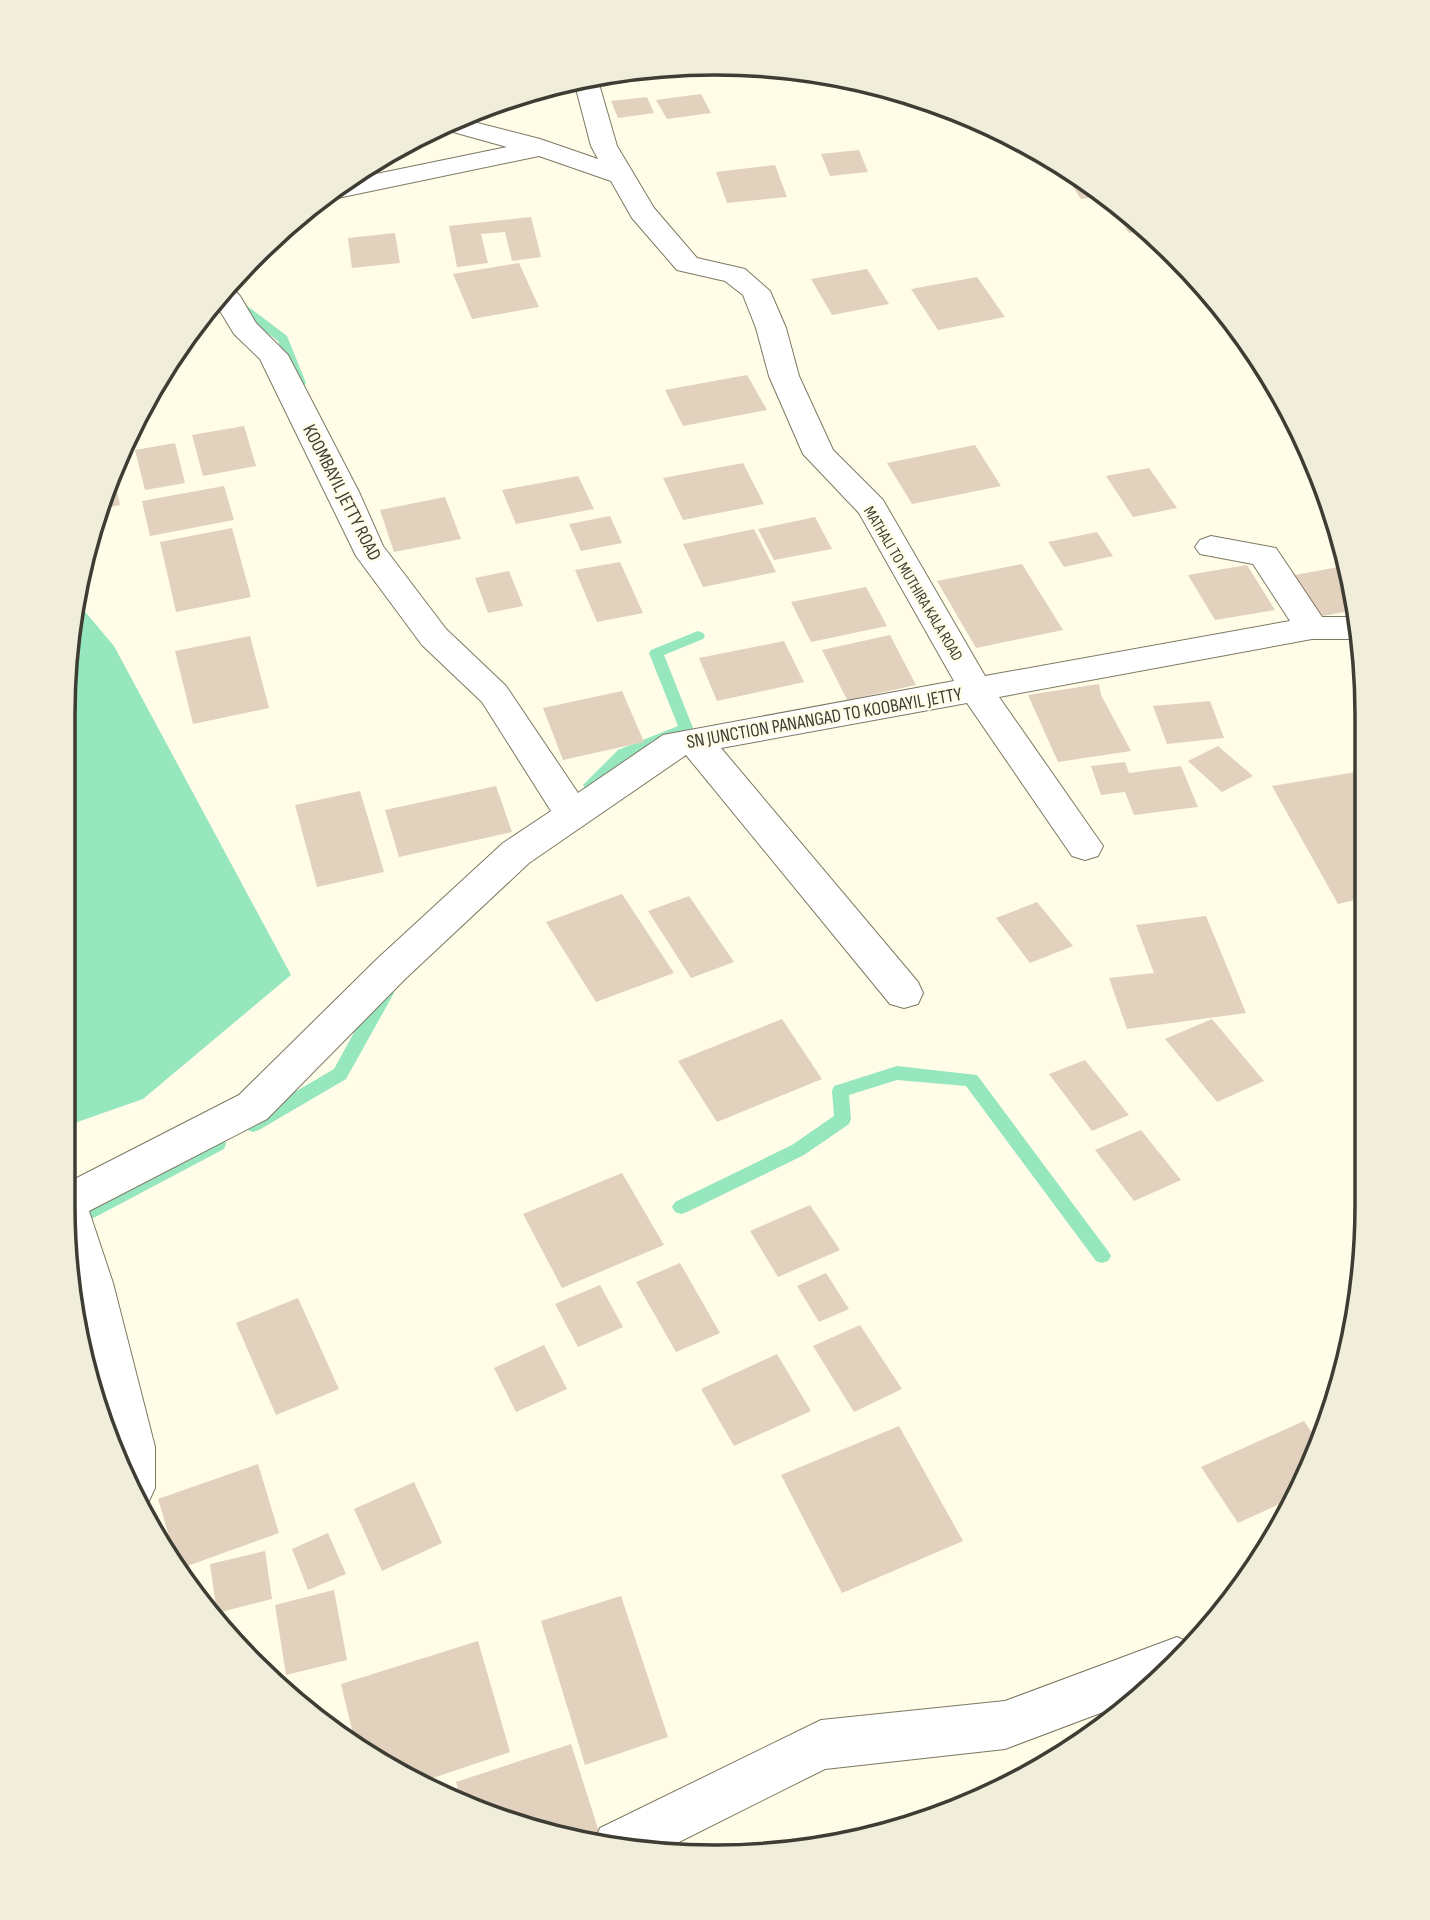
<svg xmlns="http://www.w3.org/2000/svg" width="1430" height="1920" font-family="'Sofia Sans Condensed',sans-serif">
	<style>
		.water { fill: #96e6be }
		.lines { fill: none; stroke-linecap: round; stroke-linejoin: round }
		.stream { fill: #96e6be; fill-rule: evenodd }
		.building { fill: #e2d1bd }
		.minor-casing { stroke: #7c7963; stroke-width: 2 }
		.minor { fill: #fff; fill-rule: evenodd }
		.labels { text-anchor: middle; stroke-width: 5; stroke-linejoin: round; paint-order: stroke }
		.far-street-label { font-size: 16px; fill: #3e3d33; stroke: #fffce8 }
		.street-label { font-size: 19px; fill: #3e3d33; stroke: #fffce8 }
		.rim { fill: none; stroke: #3e3d33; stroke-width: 3.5 }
	</style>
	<rect width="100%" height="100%" fill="#fffce8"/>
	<!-- water -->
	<path class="water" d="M76,601L114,646L291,975L143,1099L63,1127L64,673Z"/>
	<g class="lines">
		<!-- stream -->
		<path class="stream" d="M233,289L242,302L287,336L306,383L304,386L290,387L288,384L293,381L278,341L233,307L226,296Z
			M698,631L703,633L705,636L703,639L664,655L693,728L691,732L628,758L598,786L604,798L598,806L593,807L588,806L586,802L589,797L583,785L618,750L678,726L649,653L651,650Z
			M386,987L392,989L394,993L346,1079L259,1130L253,1132L247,1130L245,1125L247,1120L334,1069L374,996Z
			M897,1066L977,1075L1108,1251L1111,1256L1108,1261L1102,1263L1096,1261L966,1086L897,1080L849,1095L851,1119L849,1124L804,1155L687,1212L681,1214L675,1212L672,1207L675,1202L792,1145L834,1116L832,1091L834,1086Z
			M218,1137L224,1139L226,1144L224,1149L67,1232L65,1217Z
			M79,1320L85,1322L102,1368L106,1402L100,1409L85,1374Z"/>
	</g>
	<!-- building -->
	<path class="building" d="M701,94L711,113L667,119L656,100Z
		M647,97L654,113L618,118L611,101Z
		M859,150L868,172L830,176L821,154Z
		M775,165L787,197L727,203L716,172Z
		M1074,174L1104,195L1081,199L1065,175Z
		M1117,205L1145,225L1150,230L1129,233L1110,206Z
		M531,217L541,257L512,261L505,232L481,234L488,263L457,267L449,226Z
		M395,233L400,263L352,268L348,238Z
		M519,263L539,307L472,319L453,274Z
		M867,269L889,304L832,315L811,279Z
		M977,277L1005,317L938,330L911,289Z
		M747,375L767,410L683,426L665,390Z
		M244,426L256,466L203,476L192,435Z
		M175,443L185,483L145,490L135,450Z
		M975,445L1001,486L912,504L887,463Z
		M743,463L764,504L683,520L663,478Z
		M1149,468L1177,508L1133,517L1106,476Z
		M578,476L594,509L516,524L502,490Z
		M115,481L120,505L102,509L107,497Z
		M224,486L234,520L150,536L142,501Z
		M445,497L461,539L394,552L380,510Z
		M610,516L622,543L581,551L569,524Z
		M815,517L832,549L774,560L758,529Z
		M232,528L251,597L176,612L160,542Z
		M754,529L776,572L703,587L683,544Z
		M1097,532L1113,556L1064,567L1048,542Z
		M620,562L643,613L597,622L575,570Z
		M1022,564L1063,630L976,648L937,581Z
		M1247,565L1275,610L1215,620L1188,575Z
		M1344,566L1356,610L1311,618L1284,577Z
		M509,571L523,606L488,613L475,578Z
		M866,587L887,626L811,642L791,602Z
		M890,635L916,685L847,700L822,650Z
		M250,636L269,708L193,724L175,651Z
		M784,641L804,682L717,701L699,658Z
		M1099,684L1101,695L1131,751L1058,762L1028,695Z
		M622,691L644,742L563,760L543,708Z
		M1210,701L1224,738L1167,744L1153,706Z
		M1218,746L1253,776L1222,792L1188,761Z
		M1125,762L1129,773L1181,766L1198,807L1134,815L1125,792L1101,795L1091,766Z
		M1362,771L1363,898L1338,904L1272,786Z
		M496,786L512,832L399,857L385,810Z
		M360,791L384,872L317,887L295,805Z
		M622,894L674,973L596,1002L546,922Z
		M689,896L734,962L691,978L648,911Z
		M1037,902L1073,946L1030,963L996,918Z
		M1206,916L1246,1013L1127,1029L1109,978L1154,973L1136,925Z
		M782,1019L822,1079L717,1122L678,1061Z
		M1212,1019L1264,1081L1217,1102L1165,1039Z
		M1085,1060L1129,1115L1092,1131L1049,1074Z
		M1141,1130L1181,1180L1134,1201L1095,1150Z
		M622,1173L664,1245L562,1288L523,1214Z
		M810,1205L840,1250L778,1277L750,1231Z
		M680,1263L720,1333L676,1352L636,1282Z
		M826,1273L849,1309L819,1322L797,1286Z
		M600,1285L623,1327L578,1347L555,1304Z
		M298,1298L339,1389L276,1415L236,1323Z
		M860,1325L902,1389L854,1412L813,1346Z
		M544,1345L567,1389L516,1412L494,1368Z
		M777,1354L811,1411L734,1446L701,1389Z
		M1304,1421L1319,1443L1295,1497L1238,1523L1201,1467Z
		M899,1426L963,1541L842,1593L781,1475Z
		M258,1464L279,1533L179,1569L158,1499Z
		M414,1482L442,1543L382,1571L354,1509Z
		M328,1533L346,1574L308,1590L292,1549Z
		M265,1551L272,1599L217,1613L210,1564Z
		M334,1590L347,1660L286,1675L275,1605Z
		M621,1596L668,1737L585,1765L541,1621Z
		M478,1641L510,1752L418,1783L354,1738L341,1684Z
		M571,1744L600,1835L580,1842L461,1801L456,1782Z"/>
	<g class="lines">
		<!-- minor casing -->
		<g class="minor-casing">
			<path id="minor" d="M597,77L617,146L654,208L697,258L745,269L770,291L786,328L799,376L833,450L883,500L985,676L1290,621L1253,564L1200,554L1195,547L1200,540L1211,536L1276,548L1322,617H1358L1361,639H1312L999,697L1103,846L1098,856L1085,860L1072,856L967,703L721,748L918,982L923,993L918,1004L904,1008L890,1004L686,755L529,863L405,979L267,1119L89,1211L113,1283L155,1447V1488L148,1503L140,1506L100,1410L78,1318L63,1205V1185L239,1095L377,959L503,843L551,811L482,702L422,645L356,556L260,359L234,334L217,306L233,289L240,296L256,323L288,355L359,492L383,546L446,629L506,686L578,793L663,735L954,681L859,513L803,454L769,376L756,328L743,295L725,281L677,270L632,218L611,181L539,156L328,200L318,198L347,180L507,147L435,127L458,118L540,139L598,159L591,146L574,81Z
				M1177,1637L1194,1645L1135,1700L1005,1749L825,1769L665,1849L593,1845L600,1828L821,1720L1005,1701Z"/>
		</g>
		<!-- minor -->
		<use href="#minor" class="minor"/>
	</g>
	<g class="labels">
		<!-- far-street labels -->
		<g class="far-street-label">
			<text transform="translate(914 583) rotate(59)" y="6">MATHALI TO MUTHIRA KALA ROAD</text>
		</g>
		<!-- street labels -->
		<g class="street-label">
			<text transform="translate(343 492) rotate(63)" y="7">KOOMBAYIL JETTY ROAD</text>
			<text transform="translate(824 717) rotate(-10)" y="7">SN JUNCTION PANANGAD TO KOOBAYIL JETTY</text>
		</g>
	</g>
	<!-- crop -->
	<path d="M0 0H1430V1920H0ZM715 75H715A640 640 0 0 1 1355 715V1205A640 640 0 0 1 715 1845H715A640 640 0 0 1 75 1205V715A640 640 0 0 1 715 75Z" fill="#f0edda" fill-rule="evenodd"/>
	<path class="rim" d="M715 75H715A640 640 0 0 1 1355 715V1205A640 640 0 0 1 715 1845H715A640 640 0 0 1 75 1205V715A640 640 0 0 1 715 75Z"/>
</svg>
